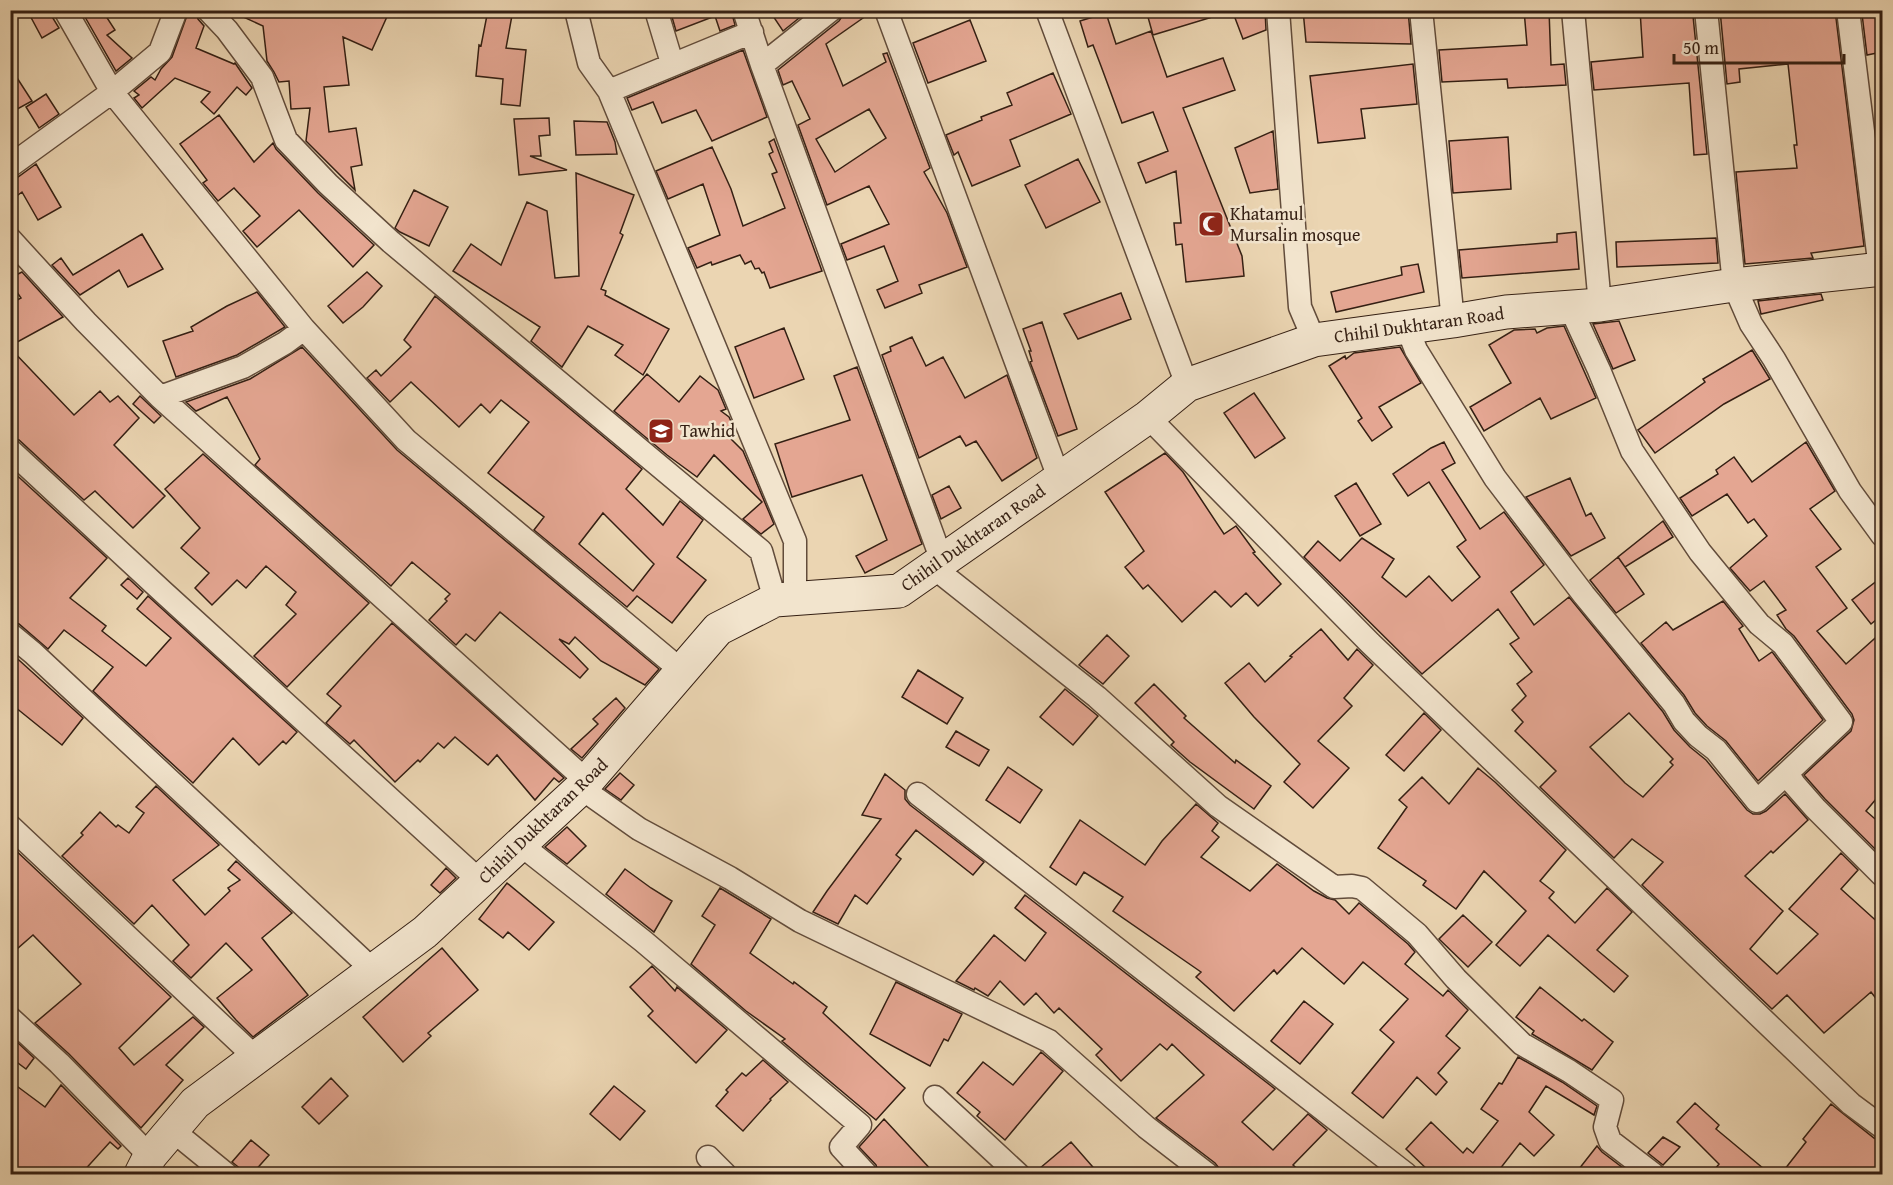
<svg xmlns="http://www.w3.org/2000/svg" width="1893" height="1185" font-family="'Gentium Book Plus',serif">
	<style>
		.building { fill: #e4a692; stroke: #341f13; stroke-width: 1.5; fill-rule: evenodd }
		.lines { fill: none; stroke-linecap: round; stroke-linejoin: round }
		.street-casing { stroke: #624c3b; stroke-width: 25 }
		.secondary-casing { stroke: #341f13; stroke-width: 35 }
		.street { stroke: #f2e4cd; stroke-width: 22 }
		.secondary { stroke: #f2e4cd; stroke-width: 33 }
		.labels { text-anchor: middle; stroke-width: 5; stroke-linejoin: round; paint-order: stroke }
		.poi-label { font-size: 18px; fill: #341f13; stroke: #f2e4cd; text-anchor: start }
		.street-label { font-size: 18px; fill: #341f13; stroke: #f2e4cd }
	</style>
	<rect width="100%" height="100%" fill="#ebd5b2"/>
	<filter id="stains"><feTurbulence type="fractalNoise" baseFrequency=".00333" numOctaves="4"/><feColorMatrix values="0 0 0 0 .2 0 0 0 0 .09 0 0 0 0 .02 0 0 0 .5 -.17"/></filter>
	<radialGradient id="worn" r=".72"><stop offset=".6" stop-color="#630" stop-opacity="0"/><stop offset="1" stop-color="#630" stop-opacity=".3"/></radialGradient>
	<!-- building -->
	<path class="building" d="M27,10H48L59,28L42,38Z
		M81,10L86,15L93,10H102L115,30L107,35L132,58L116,71Z
		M189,10H195L198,19L204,26L196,48L234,64L235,63L252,88L246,95L237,87L214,114L201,102L210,92L175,78L142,108L134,98L139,95L134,91L151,77L155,80L161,69L172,57Z
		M228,10H390L372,50L343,37L349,85L324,87L329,132L356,128L362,165L351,167L355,190L306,141L310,108L291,109L289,81L279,82L274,72L267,61L263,26Z
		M488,10H513L506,48L526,50L520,106L501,104L503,79L476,76L479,45L481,46Z
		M670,10H731L735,25L720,31L715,16L676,31Z
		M769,10H809L783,31Z
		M844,10L873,11L826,44L843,86L886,62L883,54L887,53L930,168L924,172L947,213L967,267L919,285L922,293L885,308L877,290L898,281L884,246L847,260L841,244L889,224L869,186L827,205L798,125L810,119L792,81L783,85L778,70L839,21L843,15ZM869,109L886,138L835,172L816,139Z
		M1146,10H1218L1219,15L1153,35Z
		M1232,10H1265L1266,30L1243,39Z
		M1303,10H1408L1411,44L1306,42Z
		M1524,10H1549L1551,65L1564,64L1566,85L1508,88L1507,79L1442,82L1439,50L1527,45Z
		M1640,10H1682V17L1693,16L1707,154L1694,155L1689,83L1594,90L1591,62L1643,57Z
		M1720,10H1835L1864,246L1811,253L1813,258L1745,264L1736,172L1797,168L1794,145H1797L1788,64L1739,69L1740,82L1727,84Z
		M1882,11V52L1867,55L1862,14Z
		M1106,13L1116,44L1151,31L1167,77L1223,58L1235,90L1183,108L1242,256L1244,276L1186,282L1182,244L1176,245L1174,223H1181L1176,171L1146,183L1138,163L1168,151L1153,112L1122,123L1101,66L1093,45L1088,47L1080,21Z
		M970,20L986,61L928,83L913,43Z
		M743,50L767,117L712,141L696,110L662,123L653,102L632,110L627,98Z
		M1413,64L1417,104L1361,109L1365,138L1318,143L1310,76Z
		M10,67L32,101L10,113Z
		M1053,73L1071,114L1010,140L1020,166L972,186L958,152L954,155L946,135L982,120L981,117L1012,105L1007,93Z
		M46,94L59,114L39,128L26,107Z
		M219,115L254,162L273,143L276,149L318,193L374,245L353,267L299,210L257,247L243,231L260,216L234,188L218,201L203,183L207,180L180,144Z
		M549,118L550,135L539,136L541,156H530L567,170L519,175L514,119Z
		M574,121L607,122L615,142L617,154L576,155Z
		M1273,131L1278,189L1250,193L1235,148Z
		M1508,137L1511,189L1453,193L1449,141Z
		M774,139L822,271L770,288L764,272L762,273L759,268L755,269L751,261L745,264L740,255L712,265L711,262L697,268L688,248L720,235L703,184L668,199L656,171L712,147L731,189L743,226L785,208L772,174L777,172L769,154L773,152L769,142Z
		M1078,159L1100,202L1046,228L1025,185Z
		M36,164L61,207L38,220L22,192L10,201V179L18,177Z
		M576,173L634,195L620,233L623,235L601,289L606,291L605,295L669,329L643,375L615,355L623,345L588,326L562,367L531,341L540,327L453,271L471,244L501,265L527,202L547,211L555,278L579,276Z
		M414,190L448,207L429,246L400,232L395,228Z
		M1576,232L1579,269L1462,278L1459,250L1557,242V234Z
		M142,234L163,269L128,287L119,270L80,295L52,265L61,258L73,275Z
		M1716,238L1718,263L1617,267L1616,242Z
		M1418,264L1424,292L1336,312L1331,292L1402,275L1401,267Z
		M22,272L63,317L10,346V304L21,298L10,282V278Z
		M367,272L382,286L363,307L343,323L328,306Z
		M257,292L285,327L237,355L176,377L163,341L193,331L191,327L227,306Z
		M1121,293L1131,319L1078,339L1064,314Z
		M1821,294L1823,300L1761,314L1758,301Z
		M435,296L642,469L626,489L663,525L680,501L703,520L677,557L706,580L672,623L637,596L627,607L534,530L544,517L488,473L529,422L501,400L490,413L481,404L459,427L411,382L390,402L367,378L376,370L381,376L411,347L404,340ZM603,513L654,564L633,591L579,544Z
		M1619,321L1635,360L1613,369L1593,324Z
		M1042,322L1077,429L1058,436L1030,362L1032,361L1029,351H1031L1023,329Z
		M1564,326L1596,398L1551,419L1540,398L1484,431L1470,407L1511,383L1489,345L1514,330L1535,329L1537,333L1547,328Z
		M784,328L804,379L754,398L735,347Z
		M912,337L926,366L943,357L965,398L1007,375L1037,458L1002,481L976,441L966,446L960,436L919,458L882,355L891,351L890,347Z
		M302,347L397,450L659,669L645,685L601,661L575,637L569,644L559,639L588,669L580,678L500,612L475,641L466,634L456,645L429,620L447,601L445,599L450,594L412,562L391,586L255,465L260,459L227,397L196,411L186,402L250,379Z
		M1400,347L1421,383L1379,407L1392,427L1372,441L1358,421L1362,418L1329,366L1345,356L1346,359L1354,353Z
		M10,348L74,415L100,391L110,402L118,396L139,418L114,445L165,496L133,528L95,491L84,500L19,440L10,437Z
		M1752,350L1770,379L1724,404L1655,453L1638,430L1705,382L1703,379Z
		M857,367L922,544L865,573L856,556L887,540L862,475L792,497L775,444L850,420L834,376Z
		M647,374L679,402L700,376L718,390L726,409L721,411L729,417L734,428L728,436L743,451L774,524L761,534L743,519L762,502L714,455L697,477L667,455L614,411Z
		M1254,393L1285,438L1255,458L1224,413Z
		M140,396L161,416L154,423L133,404Z
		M1444,442L1455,463L1442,470L1480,529L1504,512L1544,565L1511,592L1534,625L1569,597L1663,712L1674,730L1690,747L1706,760L1747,810L1753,814H1760L1766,811L1785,794L1808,820L1773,853L1771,851L1745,876L1783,911L1750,949L1777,974L1818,934L1789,909L1841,853L1858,870L1841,889L1882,926V1006L1871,992L1824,1033L1787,995L1772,1009L1642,885L1663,862L1632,839L1614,858L1540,787L1556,771L1515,731L1523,722L1512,710L1526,696L1517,684L1532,672L1510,644L1519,638L1498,609L1422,674L1304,557L1318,541L1340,561L1362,538L1394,559L1382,577L1406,597L1429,576L1452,601L1480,577L1457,547L1466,540L1429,482L1408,496L1393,474L1431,448ZM1629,713L1673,759L1670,762L1673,765L1643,797L1625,783L1590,747Z
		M1806,442L1835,491L1810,509L1841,549L1816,567L1847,608L1817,631L1846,664L1882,632V792L1866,811L1882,825V843L1876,850L1825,799L1804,775L1851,731L1854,720L1852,714L1794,636L1786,629L1777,615L1786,610L1764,581L1750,591L1730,568L1767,536L1754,519L1748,523L1727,494L1692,516L1680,498L1718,474L1716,470L1734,457L1752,482Z
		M1165,453L1183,472L1224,534L1236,526L1255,552L1253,553L1281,584L1258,606L1246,593L1231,607L1215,591L1182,622L1148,585L1143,589L1125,567L1144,551L1105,492Z
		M203,454L369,603L287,687L254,656L296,614L286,605L296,592L266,566L246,588L237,580L212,605L195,588L209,573L181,548L200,528L165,489Z
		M10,469L107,558L70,598L106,626L102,631L146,666L171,638L137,609L148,596L297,732L286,744L283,741L259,765L233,738L193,783L93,691L113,667L64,630L48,649L19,624L10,621Z
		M1570,478L1586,516L1591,513L1605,538L1571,556L1526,497Z
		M1356,483L1381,524L1360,536L1335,496Z
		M949,486L961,508L941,519L932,495Z
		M1663,521L1673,537L1625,567L1618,557Z
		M1618,557L1644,594L1616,613L1590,580Z
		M1882,577V615L1871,624L1852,600Z
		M128,578L143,592L137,599L121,585Z
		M1723,601L1743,626L1739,629L1759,661L1772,652L1773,653L1823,720L1758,781L1726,741L1707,726L1695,713L1684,695L1641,643L1666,622L1673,630Z
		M392,623L564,778L559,782L554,778L535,800L497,755L488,765L455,737L444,748L438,743L420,762L418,760L395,782L354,740L350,744L326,723L341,706L327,694Z
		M1321,629L1348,660L1357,649L1373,665L1344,698L1352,706L1318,741L1349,768L1313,808L1284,782L1300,764L1254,717L1225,683L1249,663L1265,682L1292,657L1290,656Z
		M1107,635L1129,656L1103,684L1079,665Z
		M10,652L83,718L62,745L10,703Z
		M918,670L963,698L947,724L902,697Z
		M1154,684L1186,716L1184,718L1235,763L1236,760L1271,786L1254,809L1190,762L1171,745L1174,742L1135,703Z
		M1065,689L1098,716L1073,745L1040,717Z
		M616,698L625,708L582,758L571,749L598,724L593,719Z
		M1424,713L1441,730L1404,771L1386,755Z
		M956,731L989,750L979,766L946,747Z
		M1008,767L1042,790L1020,823L986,800Z
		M1478,768L1495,782L1566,850L1540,881L1554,892L1549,898L1575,923L1607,888L1632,912L1597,950L1628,976L1614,992L1548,935L1520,966L1496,945L1526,911L1484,871L1456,909L1423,885L1426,881L1378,848L1407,807L1399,800L1422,777L1449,804Z
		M620,773L634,785L621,800L605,789Z
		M885,774L905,790V799L910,805L984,862L973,875L916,830L896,855L901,859L867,904L855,895L838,924L813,912L827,891L881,819L862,815Z
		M156,786L219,845L173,880L205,915L230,891L228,888L240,880L228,870L236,861L292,913L262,938L308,995L253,1037L236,1020L217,998L252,970L226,943L191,978L173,961L189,945L152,905L134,924L62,856L83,835L81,833L100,812L116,827L118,825L129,833L144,813L136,807Z
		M1196,804L1218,823L1212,831L1219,837L1201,857L1250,891L1277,864L1314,891L1327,898L1335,900L1349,914L1359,903L1408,944L1415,952L1405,964L1443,996L1448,990L1468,1010L1446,1036L1460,1048L1438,1073L1447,1082L1436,1095L1417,1077L1383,1118L1352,1093L1394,1042L1380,1030L1408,999L1363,962L1344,984L1302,948L1277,974L1274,970L1234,1011L1196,977L1201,972L1113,911L1123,897L1084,872L1076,885L1050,867L1080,820L1145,865L1162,841Z
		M567,827L586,846L567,864L545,847Z
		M10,845L171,997L119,1048L134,1065L193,1017L204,1027L166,1065L183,1080L141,1128L69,1054L35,1023L81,984L33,935L10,955Z
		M446,868L456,878L440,893L431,885Z
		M625,869L651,888L672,901L654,932L606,894Z
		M507,883L554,922L529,950L508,932L503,938L479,919Z
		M720,888L771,919L750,953L793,984L794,982L827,1007L823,1013L905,1088L876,1120L782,1041L785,1039L746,1011L691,964L715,925L702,916Z
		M1025,895L1275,1089L1242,1122L1273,1150L1308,1114L1327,1130L1293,1165L1303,1174H1220L1219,1168L1215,1163L1156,1118L1204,1075L1172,1044L1167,1050L1160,1044L1121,1081L1096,1055L1102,1049L1059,1008L1054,1013L1036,993L1024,1005L1000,981L988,996L975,988L974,990L956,981L994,935L1025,961L1046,933L1015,908Z
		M1463,915L1492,942L1468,967L1439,939Z
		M442,948L478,990L428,1033L431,1036L403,1062L363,1017Z
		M652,966L675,991L677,987L727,1030L696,1063L648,1016L653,1011L630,987Z
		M896,982L962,1014L948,1041L944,1039L930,1066L870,1034Z
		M1540,987L1582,1021L1584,1019L1613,1042L1592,1070L1532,1034L1534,1031L1516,1017Z
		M1304,1001L1333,1024L1300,1064L1271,1041Z
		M15,1040L34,1058L26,1069L10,1057V1044Z
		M1041,1052L1063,1071L1005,1140L977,1116L980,1112L957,1093L983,1062L1013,1085Z
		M1518,1057L1562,1082L1597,1106L1594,1115L1546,1086L1529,1112L1554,1135L1534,1156L1520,1143L1496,1174H1432L1406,1149L1431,1122L1463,1153L1467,1148L1473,1153L1498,1121L1481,1109L1499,1083L1502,1084Z
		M763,1060L788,1082L770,1099L771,1100L743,1131L716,1106L728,1092L726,1090L742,1073L746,1076Z
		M331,1078L348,1096L319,1124L302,1107Z
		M10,1081L45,1107L61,1085L121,1146L118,1149L110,1142L81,1174H10Z
		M614,1086L645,1111L620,1140L590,1114Z
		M1695,1103L1719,1125L1716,1129L1770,1174H1711L1719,1164L1677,1122Z
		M1831,1104L1874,1138L1882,1142V1174H1781L1806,1142L1803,1139Z
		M884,1119L935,1174H879L876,1165L859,1147Z
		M1663,1137L1680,1147L1663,1165L1648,1153Z
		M251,1140L269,1155L252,1174H247L232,1162Z
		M1071,1142L1099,1174H1033Z
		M1597,1146L1602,1152L1631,1174H1575Z"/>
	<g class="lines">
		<!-- street casing -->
		<g class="street-casing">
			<path id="street" d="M65,10L112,92L304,329L406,440L682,671
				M208,10L227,30L262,77L286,140L328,184L391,242L761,551L775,600
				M576,10L589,63L609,91L795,541V598
				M656,10L672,63
				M744,10L762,65L942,561
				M886,10L1059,478
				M1047,10L1187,385
				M1278,10L1300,307L1314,340
				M1421,10L1453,321
				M1573,10L1600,305
				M1706,10L1734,285L1751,324L1774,359L1850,491L1882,535
				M1848,10L1880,269
				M762,65L831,10
				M609,91L752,32
				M10,166L112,92L160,52L176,10
				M10,239L86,322L160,397L588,782
				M1570,307L1599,370L1632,451L1700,552L1759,624L1783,644L1841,722L1787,773
				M1407,327L1416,350L1495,478L1584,595L1674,704L1684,721L1698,736L1716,750L1757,801L1787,773L1794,784L1815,808L1882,875
				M160,397L243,367L285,343L304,329
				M1148,417L1370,643L1851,1104L1882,1127
				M10,450L162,591L481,882
				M933,567L1097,697L1218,806L1334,887L1352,886L1362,888L1417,934L1456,979L1522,1044L1569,1071L1612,1100L1605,1127L1610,1141L1653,1174
				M10,634L33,653L374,971
				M581,788L639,829L730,878L800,921L1049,1041L1146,1127L1207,1174
				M918,794L1406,1174
				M10,826L255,1057
				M521,845L643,941L860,1125L841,1147L866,1174
				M10,1018L59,1063L150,1156
				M935,1097L1018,1174
				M172,1130L226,1174
				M708,1157L725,1174"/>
		</g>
		<!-- secondary casing -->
		<g class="secondary-casing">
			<path id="secondary" d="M141,1174L150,1156L195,1103L425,932L581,788L718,629L775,600L899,591L1148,417L1187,385L1314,340L1453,321L1506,312L1600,305L1734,285L1882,269"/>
		</g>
		<!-- street -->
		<use href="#street" class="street"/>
		<!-- secondary -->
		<use href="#secondary" class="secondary"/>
	</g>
	<!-- icons -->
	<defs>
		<g id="mosque-square" transform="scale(1.35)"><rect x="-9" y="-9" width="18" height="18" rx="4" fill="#8f2418" stroke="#f2e4cd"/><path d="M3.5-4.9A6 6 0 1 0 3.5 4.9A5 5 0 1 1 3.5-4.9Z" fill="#fff"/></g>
		<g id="school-square" transform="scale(1.35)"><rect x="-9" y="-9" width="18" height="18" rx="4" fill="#8f2418" stroke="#f2e4cd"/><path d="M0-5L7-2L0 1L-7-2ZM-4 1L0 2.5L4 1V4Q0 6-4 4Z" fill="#fff"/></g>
	</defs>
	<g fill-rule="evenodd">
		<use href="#mosque-square" x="1211" y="224"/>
		<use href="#school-square" x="661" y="431"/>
	</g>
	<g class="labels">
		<!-- poi labels -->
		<g class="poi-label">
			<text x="1230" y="220">Khatamul<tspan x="1230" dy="21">Mursalin mosque</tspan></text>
			<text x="680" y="437">Tawhid</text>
		</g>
		<!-- street labels -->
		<g class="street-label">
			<text transform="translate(1419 325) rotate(-8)" y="6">Chihil Dukhtaran Road</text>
			<text transform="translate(973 538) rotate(-35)" y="6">Chihil Dukhtaran Road</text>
			<text transform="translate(543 821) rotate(-44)" y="6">Chihil Dukhtaran Road</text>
		</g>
	</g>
	<!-- margin -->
	<rect width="1893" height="1185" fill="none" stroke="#ebd5b2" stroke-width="36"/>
	<rect x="12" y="12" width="1869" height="1161" fill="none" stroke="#341f13" stroke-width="3"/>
	<rect x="18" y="18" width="1857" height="1149" fill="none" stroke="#341f13" stroke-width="1.5"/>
	<!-- scale -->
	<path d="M1674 54v9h170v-9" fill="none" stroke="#341f13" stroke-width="3"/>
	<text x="1683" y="54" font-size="18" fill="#341f13" stroke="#f2e4cd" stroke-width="4.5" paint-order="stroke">50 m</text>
	<rect width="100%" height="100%" filter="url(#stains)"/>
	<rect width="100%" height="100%" fill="url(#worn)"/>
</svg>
